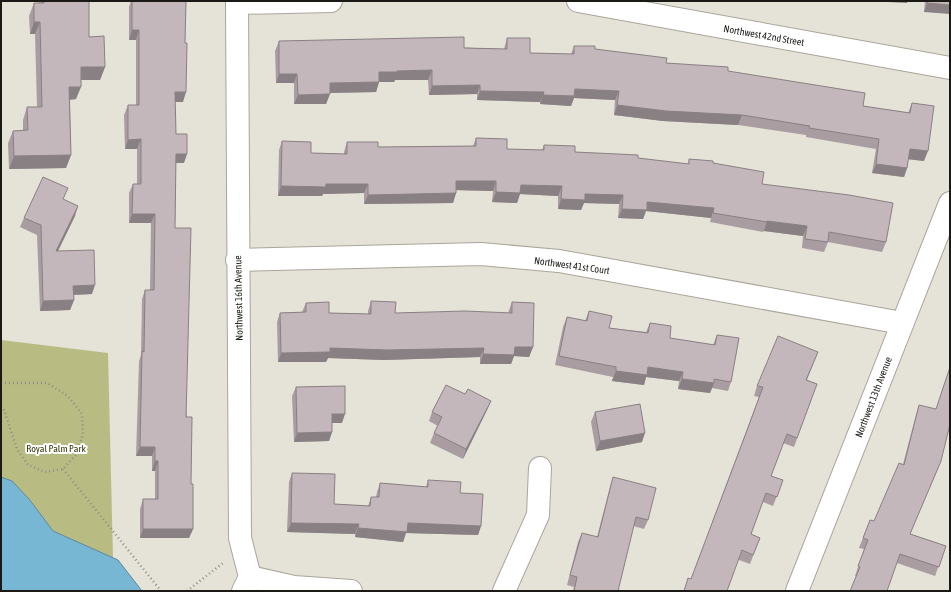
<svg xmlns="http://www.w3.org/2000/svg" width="951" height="592" font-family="'Asap Condensed',sans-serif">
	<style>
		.green { fill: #b8bc83 }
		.water { fill: #77b7d4; stroke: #5b889b }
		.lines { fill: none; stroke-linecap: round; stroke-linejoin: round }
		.minor-casing { stroke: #a9a69b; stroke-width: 24 }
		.path { stroke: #908d85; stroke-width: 2.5; stroke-dasharray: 1 3; stroke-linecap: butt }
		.minor { stroke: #fff; stroke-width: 22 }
		.wall { fill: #a99da1 }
		.shaded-wall { fill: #898083 }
		.building { fill: #c4b7bb; stroke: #898083 }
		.labels { text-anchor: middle; stroke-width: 4; stroke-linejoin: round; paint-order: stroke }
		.street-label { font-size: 10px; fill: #1a1915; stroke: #fff }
		.park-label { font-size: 10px; fill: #313203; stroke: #fff }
	</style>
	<rect width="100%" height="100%" fill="#e5e2d7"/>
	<!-- green -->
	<path class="green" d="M1,340L108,353L113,558L53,531L29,499L12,481L1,477Z"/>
	<!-- water -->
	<path class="water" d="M1,477L12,481L29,499L53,531L118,560L142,591H1Z"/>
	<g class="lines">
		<!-- minor casing -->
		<g class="minor-casing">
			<path id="minor" d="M237,1L240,538L250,577L243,591
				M578,1L950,68
				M237,3L331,1
				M237,260L481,254L559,261L902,323
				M250,577L294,587L351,591
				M504,591L538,515L540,468
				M797,591L950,203"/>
		</g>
		<!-- path -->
		<path class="path" d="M1,383H47L68,396L82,414L83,434L77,454L63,469L45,472L28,465L17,449L4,410L1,407
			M63,469L161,591
			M187,591L223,563"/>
		<!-- minor -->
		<use href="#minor" class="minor"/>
	</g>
	<!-- wall -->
	<path class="wall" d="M39,1H89V37L105,67L100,80H81L76,99L70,100L71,155L66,168L9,169L8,143L13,131L23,130V120L27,107H37L35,34H30L29,16L34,3H39Z
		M131,1H186L183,102H175L176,134L184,163H176L175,228L191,484L193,529L189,538H140V509L143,499H155V471H152V456H136L139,361L141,355L142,299L145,290H150L151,223H129V193L133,184H137V149H125L124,115L128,105H136V40H129V7Z
		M925,1H950L924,12Z
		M507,38L530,53L571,54L574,46L666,63L728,71L863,106L908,113L912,103L924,161L908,159L907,168L904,177L872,173L876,149L806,137V135L738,125L663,121L614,115L615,100L574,98L571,106L540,104V102L477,100V94L429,95L428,80H395L394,82H379L376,92L330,93L326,104H294V83H276L275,51L279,41L504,49Z
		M476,138L507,149L542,150L544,145L575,152L688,164L689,159L713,163L762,184L886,242L882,252L828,242L824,252L802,248L803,236L764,231L763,232L710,222L711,218L646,211L643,219L618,218L619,204L584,203L581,210L558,209V196L520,194L517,203L492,202L493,191L456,190V193L453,203L364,204V193L323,194L322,196H278L279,150L282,141L311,153L344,154V152L347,142L378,147L473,146Z
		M64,200L75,216L58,251L92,294L73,295L74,300L70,310L40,311L37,235L20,227L24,218Z
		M371,301L395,313H508L512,302L533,347L529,357L514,356L511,364H480V357L384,360L328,358L326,362H278L277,322L280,313L302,312L306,303L329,313L368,314V311Z
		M589,311L609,328L646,332L650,323L670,338L713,345L717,335L731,382L728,391L712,388L710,393L678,389L679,381L646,377L644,385L612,381L613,377L555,365L563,327L567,317L585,321Z
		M818,352L807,380L817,384L794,447L783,443L771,476L783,480L773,506L763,502L751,534L760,538L750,564L739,560L691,579L759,397L754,396L757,386Z
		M296,387L342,423H332V432L329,441L294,442L292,396Z
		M465,394L491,401L487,410L463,459L430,443L434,433L438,426L429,421L432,412Z
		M919,405L941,461L910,534L946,546L935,576L897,563L856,576H855L864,549L859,548L870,520L874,521L903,464L916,415Z
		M595,412L642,442L596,451L591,422Z
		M292,473L334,504L368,506L371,497H376L377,492L380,483L426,487L428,480L460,493L481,526L478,535L406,533L403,542L355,537V534L287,532L289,482Z
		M613,477L648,520L644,529L633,526L618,591H573L574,587L567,585L578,542L582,533L597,537L610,487Z"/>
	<!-- shaded-wall -->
	<path class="shaded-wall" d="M869,1H908L907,3Z
		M927,3L950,5V14L924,12Z
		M34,22H40L35,34H30Z
		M132,30H139L136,40H129Z
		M81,67H105L100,80H76Z
		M432,70L428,80H395L394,82H376L379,72L397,71Z
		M279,74H297L294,83H276Z
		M379,82L376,92L326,93L330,83Z
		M480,85L477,94L429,95L432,86Z
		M69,87H81L76,99L65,100Z
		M575,89L619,91L615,100L574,98L571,106L540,104L543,95Z
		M480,91L544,92L540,102L477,100Z
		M175,92H186L183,102H172Z
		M330,94L326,104H294L298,95Z
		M617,105L742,115L738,125L663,121L614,115Z
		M141,139L137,149H125L128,140Z
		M910,149L928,151L924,161L906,159Z
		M176,154H187L184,163H173Z
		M71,155L66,168L9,169L14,156Z
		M876,164L907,168L904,177L872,173Z
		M456,181H496L493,191L452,190Z
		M326,184H368L364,193L323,194L322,196H278L281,186Z
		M521,185L562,186L558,196L520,194L517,203L492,202L496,192Z
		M456,193L453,203L364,204L368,195Z
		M585,194L623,195L619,204L584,203L581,210L558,209L561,199Z
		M647,202L714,208L711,218L646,211L643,219L618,218L622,209Z
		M78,206L75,216L53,261L56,251Z
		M132,214H155L151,223H129Z
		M767,221L807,226L803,236L764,231Z
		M95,285L92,294L70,295L73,286Z
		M74,300L70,310L40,311L43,301Z
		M515,347H533L529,357L514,356L511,364H480L483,354Z
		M330,348H484L480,357L384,360L328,358L326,362H278L281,353Z
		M648,367L683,372L679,381L646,377L644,385L612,381L616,371Z
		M682,379L714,383L710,393L678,389Z
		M491,401L487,410L463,459L466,449Z
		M332,414H345L342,423H328Z
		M332,432L329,441L294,442L297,433Z
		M645,433L642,442L596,451L600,441Z
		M140,447H155L152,456H136Z
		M155,461H158L155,471H152Z
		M291,523L359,524L355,534L287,532Z
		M408,523L481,526L478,535L406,533L403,542L355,537L358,528Z
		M143,529H193L189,538H140Z"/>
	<!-- building -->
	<path class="building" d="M44,1H89V37L104,36L105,67H81V87H69L71,155L14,156L13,131L28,130L27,107H42L40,22H34V3H44Z
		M132,1H186L185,43H187L186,92H175L176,134H187V154H176L175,228H191L186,417H192L191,484H193V529H143V499H158V461H155V447H140L142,351L144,352L145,290H154L155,214H132L133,184H141V139L128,140V105H139V30H132Z
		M927,1H950V5L927,3Z
		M464,37V48L507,49V38H530V53L574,54V46H595V49L667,58L666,63L728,67V71L865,93L863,106L910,113L912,103L934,106L928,151L910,149L907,168L876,164L879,139L809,128L810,126L742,115L666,111L617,105L619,91L575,89L574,96L543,95L544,92L480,91V85L432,86V70L397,71V72H379V82L330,83V94L298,95L297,74H279V41Z
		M476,138L507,139V149L544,150V145L575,146V152L638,155V158L689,164V159L713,161V163L764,172L762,184L849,195L893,203L886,242L829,232L828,242L805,239L807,226L767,221V222L713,213L714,208L647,202V210L622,209L623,195L585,194V200L561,199L562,186L521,185L520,193L496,192V181H456V193L368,195V184H326V187L281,186L282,141L311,142V153L347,154V142H378V147L476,146Z
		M43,177L68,188L63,199L78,206L56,251L94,250L95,285L73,286L74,300L43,301L41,225L24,218Z
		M371,301L396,302L395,313L465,311L512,313V302L534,303L533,347H515L514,355L483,354L484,348L387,350L330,348V352L281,353L280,313L306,312V303L329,302V313L371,314Z
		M589,311L612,316L609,328L648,333L650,323L671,326L670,338L715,345L717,335L739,338L731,382L714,379V383L682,379L683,372L648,367L647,375L616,371V367L559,356L567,317L587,321Z
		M778,336L818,352L806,380L817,384L797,438L787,434L771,476L783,480L777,497L766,493L751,534L760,538L753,555L742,550L727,591H684L688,578L691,579L746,433L763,387L757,386Z
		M950,367V424L941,461L910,534L946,546L939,567L900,554L887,591H850L860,567L858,566L868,540L863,538L870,520L874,521L899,463L904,465L919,405L936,409Z
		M446,385L465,394L468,389L491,401L466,449L434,433L442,417L432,412Z
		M345,386V414H332V432L297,433L296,387Z
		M640,404L645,433L600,441L595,412Z
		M292,473L335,474L334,504L370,506L371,497H379L380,483L428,487V480L461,482L460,493L483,494L481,526L408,523L407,532L358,528L359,524L291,523Z
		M613,477L656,488L648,520L636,517L618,591H574L577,577L570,575L582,533L598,537Z"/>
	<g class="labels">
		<!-- street labels -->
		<g class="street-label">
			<text transform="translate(764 35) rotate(10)" y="4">Northwest 42nd Street</text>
			<text transform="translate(572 265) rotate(8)" y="4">Northwest 41st Court</text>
			<text transform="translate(238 298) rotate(-91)" y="4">Northwest 16th Avenue</text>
			<text transform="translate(873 397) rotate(-69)" y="4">Northwest 13th Avenue</text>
		</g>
		<!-- park labels -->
		<g class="park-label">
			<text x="56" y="452">Royal Palm Park</text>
		</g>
	</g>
	<!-- border -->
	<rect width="951" height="592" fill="none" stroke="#1a1915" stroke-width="4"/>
</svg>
